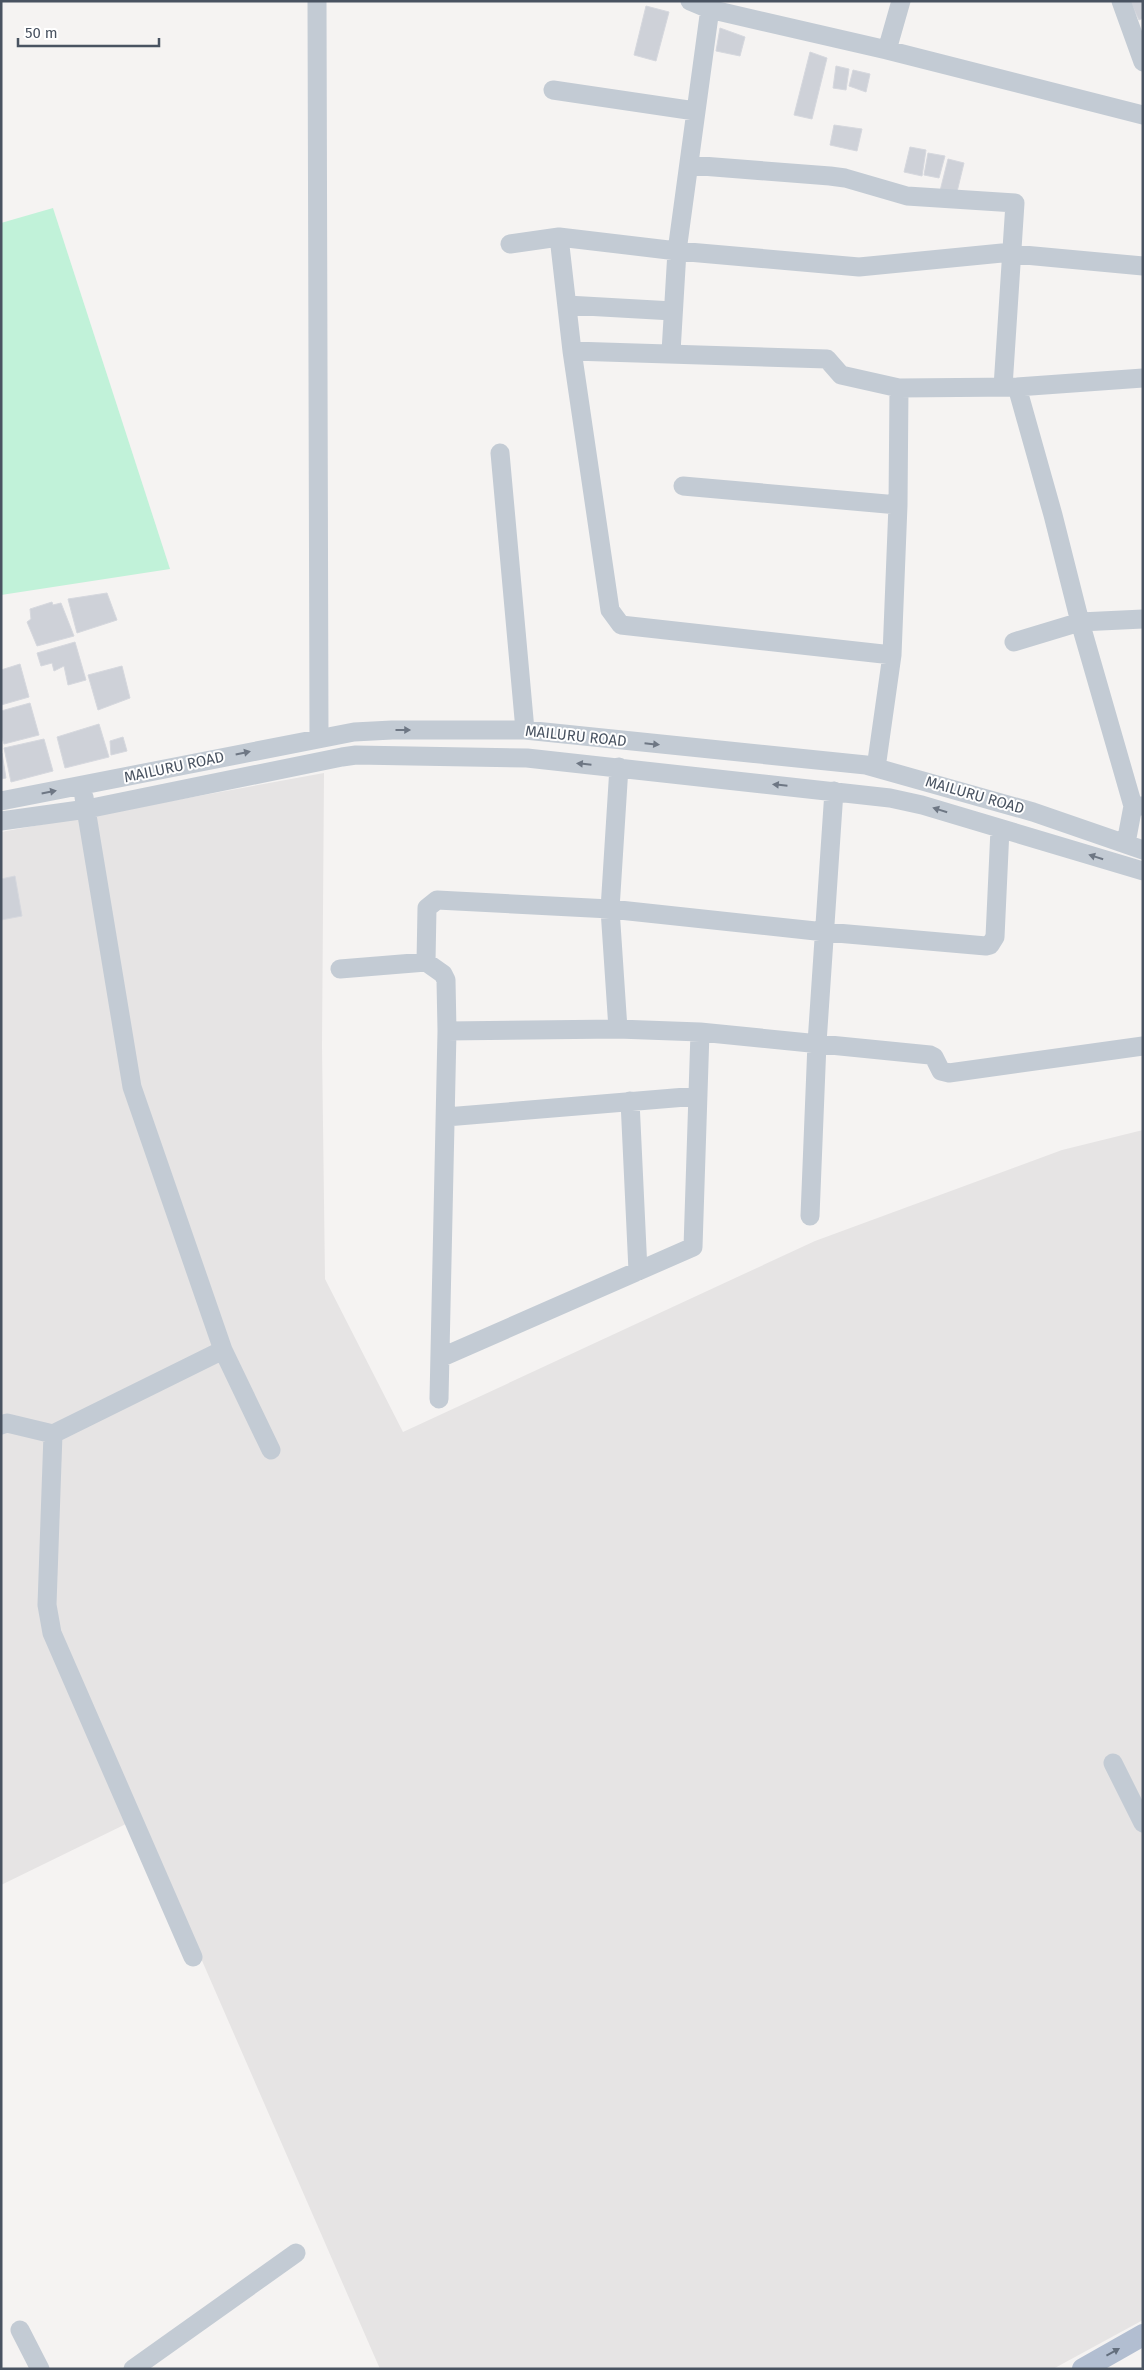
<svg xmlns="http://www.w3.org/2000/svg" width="1144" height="2370" font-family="'Fira Sans',sans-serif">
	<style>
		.education { fill: #e6e4e4 }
		.green { fill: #c1f2d9 }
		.building { fill: #ced1d8; stroke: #d6d8de }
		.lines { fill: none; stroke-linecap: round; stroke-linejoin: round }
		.minor { stroke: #c3cbd4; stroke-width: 19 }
		.major { stroke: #b2bed1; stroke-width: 22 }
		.oneway { fill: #6e7784 }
		.oneway2 { fill: #636e7d }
		.labels { text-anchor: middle; stroke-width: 4; stroke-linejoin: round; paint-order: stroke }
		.street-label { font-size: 15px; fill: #495361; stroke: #fff }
	</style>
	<rect width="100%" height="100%" fill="#f5f3f2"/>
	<!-- education -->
	<path class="education" d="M324,773L322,1046L325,1279L403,1432L815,1241L1062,1150L1143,1130V2320L1053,2369H380L193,1940L130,1822L1,1885V832Z"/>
	<!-- green -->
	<path class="green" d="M53,208L170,569L1,595V223Z"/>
	<!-- building -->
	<path class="building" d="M1130,1H1143V18L1139,20Z
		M646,6L669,12L656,61L634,55Z
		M720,28L745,37L740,56L716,51Z
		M810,52L827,58L812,119L794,115Z
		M836,66L849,69L846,90L833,88Z
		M853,70L870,74L866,92L849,86Z
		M834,125L862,129L857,151L830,145Z
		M910,147L926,150L922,176L904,172Z
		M928,153L945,156L939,178L924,175Z
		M948,159L964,163L956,196L940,191Z
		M107,593L117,620L77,633L68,599Z
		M52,602L53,605L61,603L74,636L37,646L27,622L31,619L30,609Z
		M75,642L86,680L68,685L64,666L54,671L52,663L41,666L37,653Z
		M20,664L29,697L1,705V670Z
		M122,666L130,698L98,710L88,675Z
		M30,703L39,735L4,744L1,735V711Z
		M99,724L109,757L65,768L57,737Z
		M123,737L127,751L111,755L110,741Z
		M44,739L53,771L11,782L4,748Z
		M2,753L6,778L1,779V754Z
		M15,876L22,916L1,920V879Z"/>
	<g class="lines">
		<!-- minor -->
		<path class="minor" d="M317,1L319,737
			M690,1L709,9L887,50L1143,115
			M1121,1L1143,62
			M887,50L901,1
			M553,90L695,111
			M689,165L830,176L845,178L907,196L1015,203L1003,387
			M559,237L572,351L610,610L621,625L892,655
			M510,244L559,237L677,251L859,267L1002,253L1143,266
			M567,305L673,311
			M572,351L827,359L841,375L899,388L1017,387L1143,378
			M671,352L677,251L711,1
			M1017,387L1053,515L1080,622L1133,806
			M500,453L525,730
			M683,486L898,505
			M1014,642L1080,622L1143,619
			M619,767L610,909L618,1029L700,1032L930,1055L934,1057L941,1071L949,1073L1143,1046
			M876,768L892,655L898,505L899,388
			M84,797L132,1087L223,1350L271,1450
			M1,801L354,732L392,730H525L866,765L1033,812L1143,850
			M1,821L87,809L342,757L356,755L527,758L890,798L922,805L1143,871
			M1126,843L1133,806H1143
			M426,962L443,974L446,980L447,1031L618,1029
			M340,969L426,962L427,908L437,900L610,909L825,932L986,946L990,945L995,937L1000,829
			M630,1101L638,1271
			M446,1117L698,1096
			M810,1216L817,1043L834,791
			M440,1358L693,1247L700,1032
			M439,1399L447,1031
			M1,1425L7,1423L53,1434L223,1350
			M53,1434L47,1605L52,1633L193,1957
			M1113,1763L1143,1823
			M20,2330L40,2369
			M133,2369L296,2253"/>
		<!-- major -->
		<path class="major" d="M1083,2369L1143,2335"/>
	</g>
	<!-- one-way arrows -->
	<defs><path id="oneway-solid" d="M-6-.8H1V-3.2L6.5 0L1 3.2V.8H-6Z" transform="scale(1.25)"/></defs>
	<g class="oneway">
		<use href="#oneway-solid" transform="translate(403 730)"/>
		<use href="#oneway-solid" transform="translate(652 744) rotate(6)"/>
		<use href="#oneway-solid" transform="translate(243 753) rotate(-12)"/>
		<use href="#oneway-solid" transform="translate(584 764) rotate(-174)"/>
		<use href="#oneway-solid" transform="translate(780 785) rotate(-174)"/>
		<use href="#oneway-solid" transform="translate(49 792) rotate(-11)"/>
		<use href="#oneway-solid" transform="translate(940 810) rotate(-163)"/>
		<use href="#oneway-solid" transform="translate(1096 857) rotate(-163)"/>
	</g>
	<use class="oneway2" href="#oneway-solid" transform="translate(1113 2352) rotate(-29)"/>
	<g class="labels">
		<!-- street labels -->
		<g class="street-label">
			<text transform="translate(576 736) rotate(6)" y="5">MAILURU ROAD</text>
			<text transform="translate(174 767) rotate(-12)" y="5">MAILURU ROAD</text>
			<text transform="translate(975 795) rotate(16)" y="5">MAILURU ROAD</text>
		</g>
	</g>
	<!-- border -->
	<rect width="1144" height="2370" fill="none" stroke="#495361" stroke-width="5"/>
	<!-- scale -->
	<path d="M18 38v8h141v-8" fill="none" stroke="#495361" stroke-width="2.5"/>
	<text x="25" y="38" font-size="15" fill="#495361" stroke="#ffffff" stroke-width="4" paint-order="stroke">50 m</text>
</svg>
